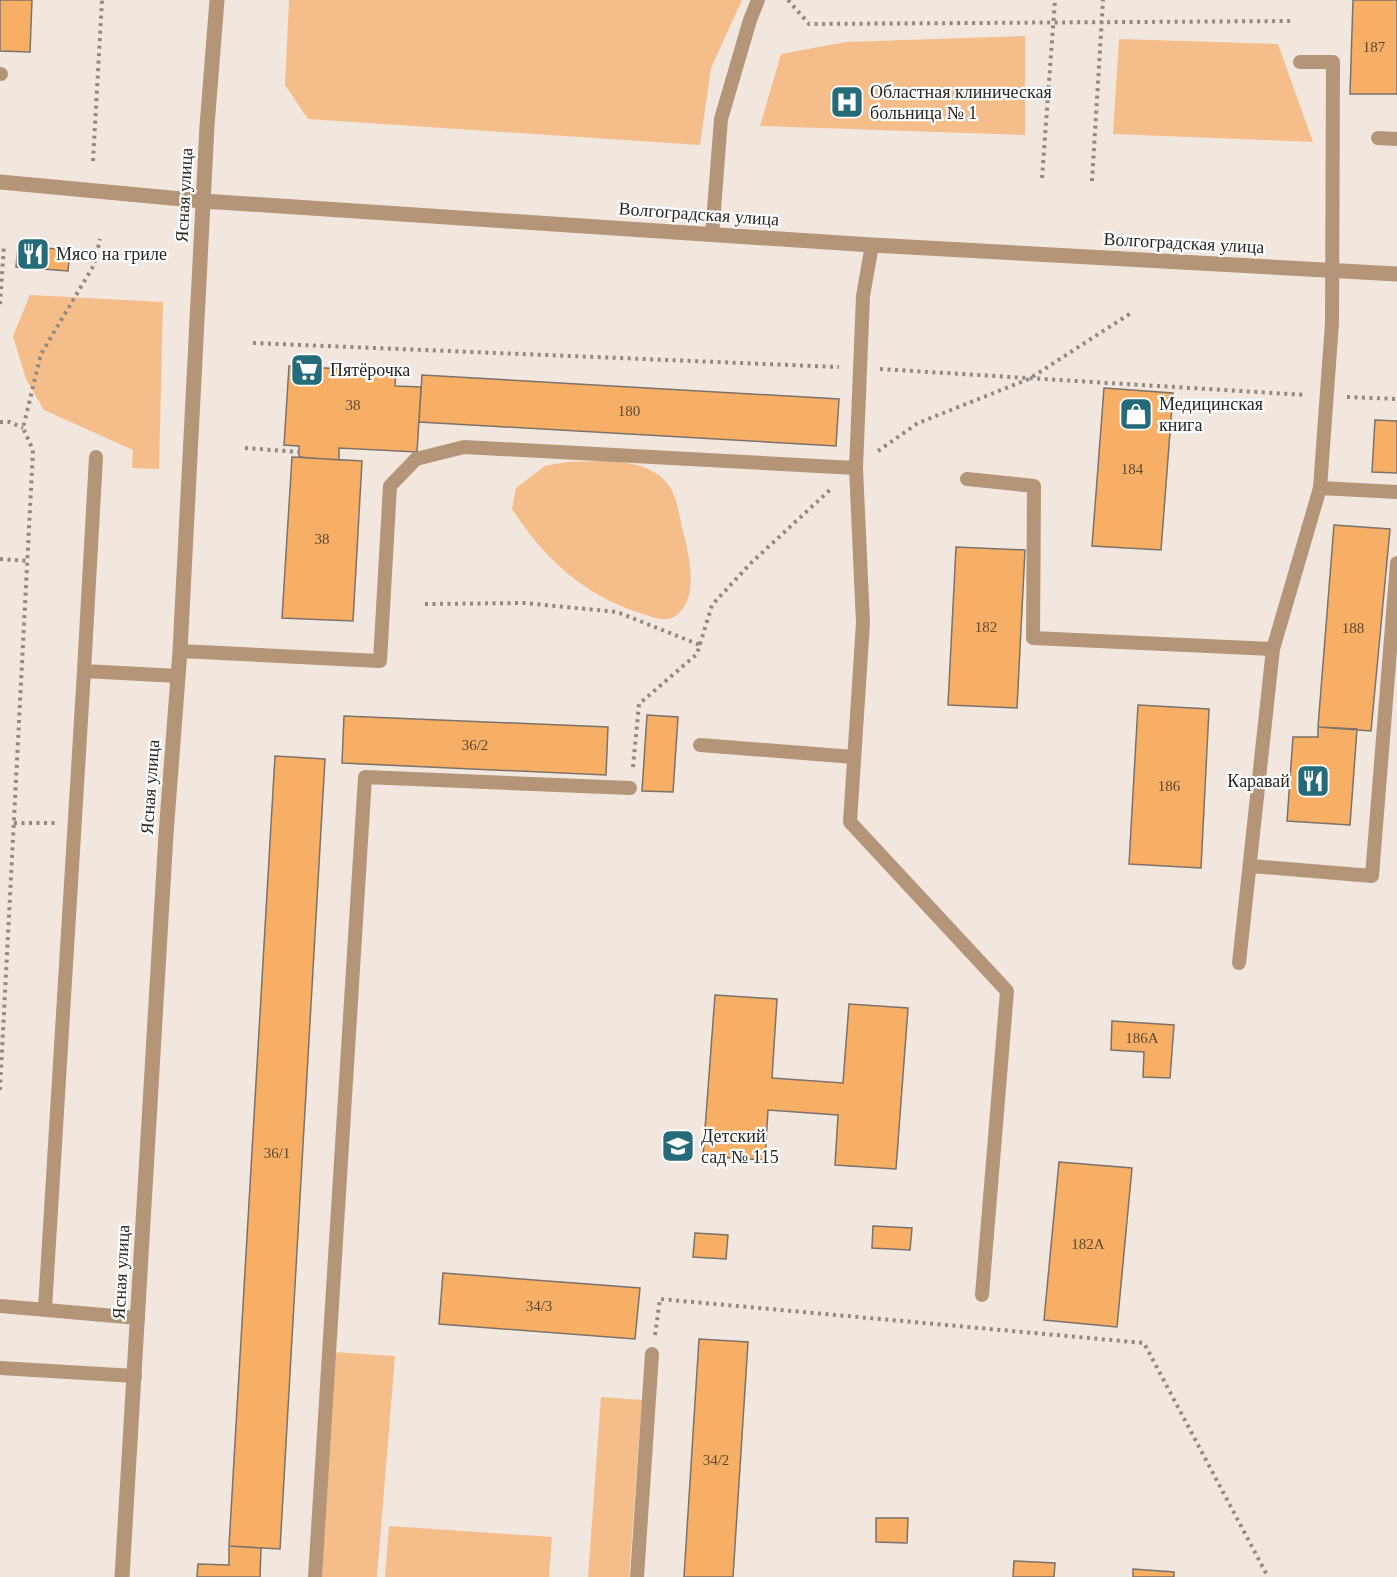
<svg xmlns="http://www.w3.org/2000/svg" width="1397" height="1577" font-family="'Times New Roman',serif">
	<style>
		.green { fill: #f4bd89 }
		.building { fill: #f7af66; stroke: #7c726a; stroke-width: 1.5 }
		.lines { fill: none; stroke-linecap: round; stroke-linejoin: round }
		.path { stroke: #918983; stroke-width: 4; stroke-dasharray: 3 4.5; stroke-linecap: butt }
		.service { stroke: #b49578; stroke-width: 14 }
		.minor { stroke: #b49578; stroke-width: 15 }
		.tertiary { stroke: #b49578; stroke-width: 15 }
		.labels { text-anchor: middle; stroke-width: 4.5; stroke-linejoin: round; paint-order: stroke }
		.number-label { font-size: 15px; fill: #5c4833 }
		.poi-label { font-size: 18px; fill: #292522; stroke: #fff; text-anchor: start }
		.street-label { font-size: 18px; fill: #292522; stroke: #fff }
	</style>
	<rect width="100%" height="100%" fill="#f2e7de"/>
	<!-- green -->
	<path class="green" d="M289,0H742L711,68L700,145L308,119L285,85Z
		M1025,36V135L760,126L781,54L846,42Z
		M1119,39L1278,44L1313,142L1113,134Z
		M30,295L163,302L159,469L132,468L133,450L44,410L26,379L13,336Z
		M602,461C623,462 645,463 662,478C676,490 678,509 682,527C688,550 700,595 678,614C666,624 653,617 640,613C583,595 544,558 512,509L516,488L545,466L567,462Z
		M334,1352L395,1356L377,1577H322Z
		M601,1397L642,1400L629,1577H588Z
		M389,1526L552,1537L549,1577H385Z"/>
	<!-- building -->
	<path class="building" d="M0,0H32L30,52L0,51Z
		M1353,0H1397V94H1350Z
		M18,246L70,250L68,271L16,267Z
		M289,366L396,372L395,386L421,387L417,452L339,448V460L299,457V446L284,445Z
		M422,375L839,399L836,446L419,422Z
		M1104,388L1173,393L1161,550L1092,546Z
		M1375,420L1397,421V473L1372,472Z
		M292,457L362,461L353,621L282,618Z
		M1334,525L1390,529L1371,731L1318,727Z
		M956,547L1025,550L1017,708L948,705Z
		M1138,705L1209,709L1201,868L1129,864Z
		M647,715L678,717L673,792L642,791Z
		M344,716L608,727L606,775L342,763Z
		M1318,727L1357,729L1350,825L1287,821L1293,737H1318Z
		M275,756L325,759L280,1549L229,1546Z
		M715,995L777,999L772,1078L843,1083L849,1004L908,1008L896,1169L835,1165L838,1115L768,1110L765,1160L703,1156Z
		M1112,1021L1174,1025L1170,1078L1143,1077L1144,1052L1111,1050Z
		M1059,1162L1132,1168L1117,1327L1044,1320Z
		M873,1226L912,1228L910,1250L872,1248Z
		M695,1233L728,1235L726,1259L693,1257Z
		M443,1273L640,1288L635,1339L439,1324Z
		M699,1339L748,1342L733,1577H684Z
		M876,1518H908L907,1543L876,1542Z
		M229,1546L261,1548L260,1577H197L198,1564L229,1565Z
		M1014,1561L1055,1563L1054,1577H1013Z
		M1133,1569L1174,1572V1577H1133Z"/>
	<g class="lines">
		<!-- path -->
		<path class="path" d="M788,0L809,24L1294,21
			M93,161L102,0
			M1042,178L1055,0
			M1092,181L1103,0
			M0,304L4,245
			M253,343L839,367
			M880,369L1306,395
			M1347,397L1397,399
			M0,422H10L23,428
			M245,448L299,452
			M878,451L918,423L1029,379L1131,313
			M0,559L28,561
			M425,604L525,603L617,612L700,645
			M633,767L639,704L697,654L712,605L751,563L832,488
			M14,823H55
			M0,1090L33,450L23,428L41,354L94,265L100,239
			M655,1335L660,1299L1144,1343L1268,1577"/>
		<!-- service -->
		<path class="service" d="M0,74H1
			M1378,138L1397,139
			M712,235L721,119L750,20L758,0
			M872,245L863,296L856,468L863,623L850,822L1007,991L982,1295
			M967,479L1034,486L1033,638L1273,649
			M1320,488L1397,492
			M180,651L380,661L390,486L416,459L464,447L856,468
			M84,671L96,457
			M700,745L854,757
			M1251,866L1372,876L1397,563
			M1239,963L1273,649L1320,488L1332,323L1333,62H1300
			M0,1306L138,1318
			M45,1308L84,671L178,676
			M0,1368L135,1376
			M315,1577L365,777L630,788
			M637,1577L652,1354"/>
		<!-- minor -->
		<path class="minor" d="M0,182L203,201"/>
		<!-- tertiary -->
		<path class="tertiary" d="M203,201L872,245L1397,274
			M122,1577L166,834L180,651L207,126L217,0"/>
	</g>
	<!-- icons -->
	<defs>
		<g id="hospital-square" transform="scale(1.725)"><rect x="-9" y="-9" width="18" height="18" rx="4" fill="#256b7a" stroke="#fff"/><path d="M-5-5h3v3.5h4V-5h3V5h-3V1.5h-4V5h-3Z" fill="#fff"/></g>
		<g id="restaurant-square" transform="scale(1.725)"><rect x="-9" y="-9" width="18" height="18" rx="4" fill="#256b7a" stroke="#fff"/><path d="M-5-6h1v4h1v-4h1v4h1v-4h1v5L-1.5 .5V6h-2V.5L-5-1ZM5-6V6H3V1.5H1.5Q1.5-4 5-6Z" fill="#fff"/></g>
		<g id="supermarket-square" transform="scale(1.725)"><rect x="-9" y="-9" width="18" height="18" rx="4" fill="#256b7a" stroke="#fff"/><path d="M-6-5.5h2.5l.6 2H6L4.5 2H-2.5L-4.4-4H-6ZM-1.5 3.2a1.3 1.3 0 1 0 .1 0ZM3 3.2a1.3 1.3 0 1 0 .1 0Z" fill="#fff"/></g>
		<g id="shop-square" transform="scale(1.725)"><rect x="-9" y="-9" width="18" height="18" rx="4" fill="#256b7a" stroke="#fff"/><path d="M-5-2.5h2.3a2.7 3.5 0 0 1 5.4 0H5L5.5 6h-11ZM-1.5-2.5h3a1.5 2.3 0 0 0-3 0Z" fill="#fff"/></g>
		<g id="school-square" transform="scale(1.725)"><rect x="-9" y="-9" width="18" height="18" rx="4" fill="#256b7a" stroke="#fff"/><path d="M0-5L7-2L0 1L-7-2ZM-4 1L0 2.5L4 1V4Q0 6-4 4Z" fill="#fff"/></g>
	</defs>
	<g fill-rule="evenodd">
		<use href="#hospital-square" x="847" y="102"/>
		<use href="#restaurant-square" x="33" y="254"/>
		<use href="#supermarket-square" x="307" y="370"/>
		<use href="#shop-square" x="1136" y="414"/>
		<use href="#restaurant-square" x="1313" y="781"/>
		<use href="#school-square" x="678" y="1146"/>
	</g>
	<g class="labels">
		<!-- number labels -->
		<g class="number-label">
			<text x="1374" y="52">187</text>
			<text x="353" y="410">38</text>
			<text x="629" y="416">180</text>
			<text x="1132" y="474">184</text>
			<text x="322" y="544">38</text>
			<text x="986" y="632">182</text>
			<text x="1353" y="633">188</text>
			<text x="475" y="750">36/2</text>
			<text x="1169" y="791">186</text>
			<text x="1142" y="1043">186А</text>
			<text x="277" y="1158">36/1</text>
			<text x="1088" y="1249">182А</text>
			<text x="539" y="1311">34/3</text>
			<text x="716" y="1465">34/2</text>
		</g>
		<!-- poi labels -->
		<g class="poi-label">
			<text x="870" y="98">Областная клиническая<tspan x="870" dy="21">больница № 1</tspan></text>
			<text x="56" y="260">Мясо на гриле</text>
			<text x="330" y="376">Пятёрочка</text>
			<text x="1159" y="410">Медицинская<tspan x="1159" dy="21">книга</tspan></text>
			<text x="1290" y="787" text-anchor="end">Каравай</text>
			<text x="701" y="1142">Детский<tspan x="701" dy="21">сад № 115</tspan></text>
		</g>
		<!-- street labels -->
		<g class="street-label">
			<text transform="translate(184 195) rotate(-87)" y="6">Ясная улица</text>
			<text transform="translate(699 214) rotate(4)" y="6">Волгоградская улица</text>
			<text transform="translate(1184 243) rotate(3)" y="6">Волгоградская улица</text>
			<text transform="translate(150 787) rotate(-86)" y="6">Ясная улица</text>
			<text transform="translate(121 1272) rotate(-87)" y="6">Ясная улица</text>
		</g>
	</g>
</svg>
